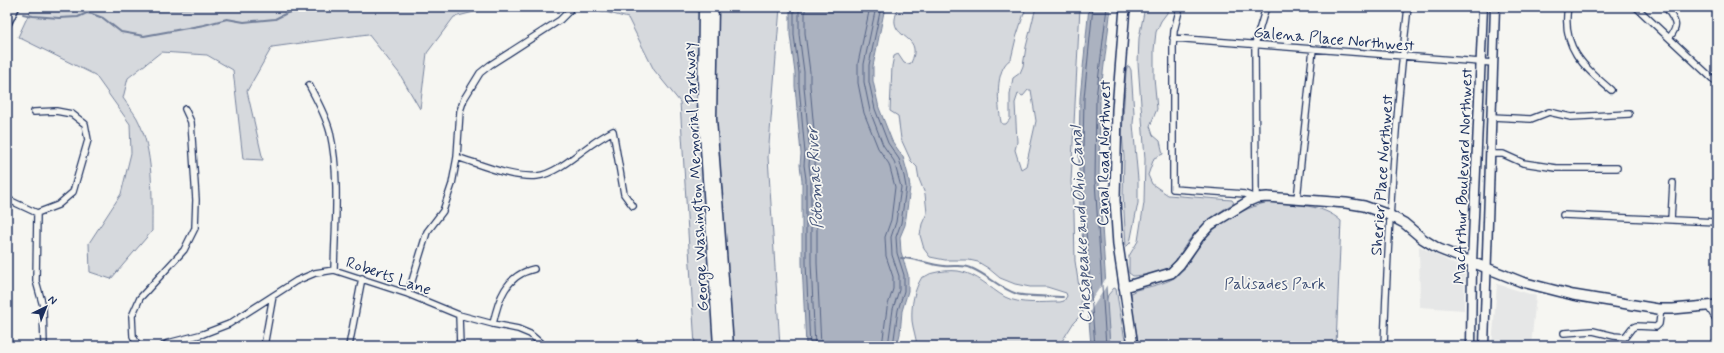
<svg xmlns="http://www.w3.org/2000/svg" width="1724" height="353" font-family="Mynerve,sans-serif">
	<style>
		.built { fill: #e6e7e7 }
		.green { fill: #d6d9dd; stroke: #78849e; fill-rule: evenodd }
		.water { fill: #abb2c0; stroke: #717e99 }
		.pier { fill: #f6f6f2 }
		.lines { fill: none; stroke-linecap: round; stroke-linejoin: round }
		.shore { stroke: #556385; stroke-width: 1 }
		.stream { stroke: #717e99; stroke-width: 2 }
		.minor-casing { stroke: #1b2f5e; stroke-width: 8 }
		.secondary-casing { stroke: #1b2f5e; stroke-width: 11 }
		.primary-casing { stroke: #1b2f5e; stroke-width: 12 }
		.trunk-casing { stroke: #1b2f5e; stroke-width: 12 }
		.motorway-casing { stroke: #1b2f5e; stroke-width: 13 }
		.minor { stroke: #f6f6f2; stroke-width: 5.5 }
		.secondary { stroke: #f6f6f2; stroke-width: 8 }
		.primary { stroke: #f6f6f2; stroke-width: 9 }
		.trunk { stroke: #f6f6f2; stroke-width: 9 }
		.motorway { stroke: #f6f6f2; stroke-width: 10 }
		.labels { text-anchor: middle; stroke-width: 3.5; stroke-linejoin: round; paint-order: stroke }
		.street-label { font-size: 16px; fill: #1b2f5e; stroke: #f6f6f2 }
		.park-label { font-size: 16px; fill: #405177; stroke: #f6f6f2 }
		.water-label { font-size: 17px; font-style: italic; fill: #46567b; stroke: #f6f6f2 }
	</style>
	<rect width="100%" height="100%" fill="#f6f6f2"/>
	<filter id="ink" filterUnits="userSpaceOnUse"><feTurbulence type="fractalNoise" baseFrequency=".025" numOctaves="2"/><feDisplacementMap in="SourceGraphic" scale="8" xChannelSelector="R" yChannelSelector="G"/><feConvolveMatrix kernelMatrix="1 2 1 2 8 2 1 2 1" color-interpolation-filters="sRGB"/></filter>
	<g filter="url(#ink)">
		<!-- built -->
		<path class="built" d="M1419,246L1462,268L1465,275L1464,310L1420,307Z
			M1497,284L1536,296L1531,346H1492Z"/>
		<!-- green -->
		<path class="green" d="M32,7H122L143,11L207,7H494L454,17L427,53L420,109L399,73L368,34L272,47L247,91L263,160L243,159L233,70L207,55L161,52L128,78L123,98C127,104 133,111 137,118C154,150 152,196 152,231L111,279L90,272L89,243L121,194L131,153L130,124L95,75L18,37Z
			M586,7H780L768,157L780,346H695L680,102L654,70L628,18Z
			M896,7H1026L1016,38L1011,59C994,69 998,105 1001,122L1002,124H1006L1010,119V94L1013,78L1020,73L1023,66L1026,47L1036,7H1080L1071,182L1074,214L1075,261L1083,313L1074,322L1059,346H917C916,337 913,329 912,321C911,305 914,290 922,277C927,277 929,273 933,273C940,271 951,270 958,271C978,274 989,288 1005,297C1020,305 1044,302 1060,302L1064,301L1067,296L1066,293L1047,287H1030L1015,284L1000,278L988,268L978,262L969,260H945L930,257L924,249L920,235L922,224L927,213L925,194L919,179L917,167L911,161L901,139L898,116L890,111L892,66L894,56L898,54L904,63L908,64L911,63C923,37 897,39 895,23C894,17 898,13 896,7ZM1028,90H1031L1036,121L1026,166L1021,169L1015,150L1017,142L1015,103L1018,94L1023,96Z
			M1145,7H1168L1167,13L1161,21L1156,32L1154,50V77L1157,109L1150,126L1153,135L1160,141L1163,154L1154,158L1148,175L1152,184L1168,195L1232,200L1234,203C1216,214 1202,223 1189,240C1182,249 1177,263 1166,269C1157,274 1144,275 1133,276L1129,273V256L1138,241L1144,203L1145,159L1138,63L1139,38Z
			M1129,66L1131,70L1134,113L1133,124L1138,180V203L1130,243L1126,247L1123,195L1124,157L1122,133L1126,72L1127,67Z
			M1268,202C1292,205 1322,203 1341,221L1336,346H1139L1133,315L1131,293L1136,290C1148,287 1164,284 1174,278C1186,271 1191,257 1199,246C1215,224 1241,209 1268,202Z
			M1114,288L1116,289L1126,346H1110L1106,302L1108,295Z"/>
		<!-- water -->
		<path class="water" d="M790,7H885L873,66V81L879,108L892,141L903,157L908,175L910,187L905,225L900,237L901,252L908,275V291L902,311L900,334L897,346H806L802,263V180L800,165L801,154L795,86V73L790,35Z
			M1089,7H1111L1100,98L1099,181L1110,346H1091L1079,193V150L1080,98Z"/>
		<!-- pier -->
		<path class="pier" d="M1107,277V285L1087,316L1086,308Z"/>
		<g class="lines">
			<!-- shore -->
			<path class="shore" d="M794,7V35L799,73V86L805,153L804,165L806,179V263L810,346
				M799,7V34L804,72V86L810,153L809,165L811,180V263L815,346
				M805,7V33L810,72V86L816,153L815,165L817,180V263L821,346
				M870,7L858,63V83L864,113L878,148L889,164L895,187L891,220L885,237L886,256L893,277V289L887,308L882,346
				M876,7L864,64V82L870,111L883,145L894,161L901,187L896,222L891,237L892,255L899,276V290L893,309L888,346
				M881,7L869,65V82L875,109L888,143L899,159L904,176L906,187L901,223L896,237L897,253L904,275V291L898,310L893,346
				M1093,7L1084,98L1083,150V193L1095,346
				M1106,346L1095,181L1096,98L1107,7"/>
			<!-- stream -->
			<path class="stream" d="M23,14L33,16L59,18L78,17L87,13L92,14L103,18L121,32L144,36L204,25L227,19L244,22L275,19L287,13L306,7
				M901,258C916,258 929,265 944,266C953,267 963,264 971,268C988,275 999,288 1017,294C1027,297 1051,296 1063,297"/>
			<!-- minor casing -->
			<g class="minor-casing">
				<path id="minor" d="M1180,7L1174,31L1173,47V189L1245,194L1256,198L1255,44L1266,7
					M1568,7C1561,47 1583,66 1611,90
					M1636,7L1717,83
					M1666,7C1674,21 1681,24 1669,38
					M1173,38L1493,63
					M309,85C317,100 326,116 330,132C340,177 335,224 334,270
					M34,112L56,111L72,114L85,124L88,140L73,192L58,205L37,213
					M1492,117L1531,119L1549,112L1571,117L1629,114
					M1490,154H1503L1523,163L1556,168H1617
					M457,157C482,165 511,178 537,176C556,174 577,154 592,144C599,139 606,135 613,131L624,194L633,206
					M7,199L37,213
					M1297,199L1313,49
					M37,213L36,281L43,306L44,346
					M1563,215L1717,222
					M1671,220L1673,183
					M408,294L427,232L443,211L452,184L457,157L460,111L464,99L480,73L490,65L560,20L569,11
					M1708,306L1717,321
					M459,315L460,346
					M493,324C498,300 506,275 534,269
					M1564,333L1593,331L1614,336L1625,337L1632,328L1636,326L1656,327L1659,324L1661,309
					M138,346L133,336L132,316L140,298L184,250L195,228L196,200L191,122L185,109
					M163,346L168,343L203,334L229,324L296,281L315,273L334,270L408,294L459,315L493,324L518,329L530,334L544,346
					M264,346L273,296
					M349,346L362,278
					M639,346V343
					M1384,346C1388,233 1395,120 1408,7"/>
			</g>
			<!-- secondary casing -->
			<g class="secondary-casing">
				<path id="secondary" d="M7,23L15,7
					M1471,346L1472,263L1483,7
					M1484,346L1495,7"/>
			</g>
			<!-- primary casing -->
			<g class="primary-casing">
				<path id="primary" d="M1124,287L1171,273L1180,264L1199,237L1210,225L1249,201L1256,198L1267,197L1346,203L1364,206L1389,215L1404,223L1423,239L1439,249L1522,282L1573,295L1658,309H1673L1717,305"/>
			</g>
			<!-- trunk casing -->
			<g class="trunk-casing">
				<path id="trunk" d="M1125,7L1117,109L1115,200L1118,245L1133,346"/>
			</g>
			<!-- motorway casing -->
			<g class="motorway-casing">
				<path id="motorway" d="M704,7L703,102L719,346
					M713,7L711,119L728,346"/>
			</g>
			<!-- minor -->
			<use href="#minor" class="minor"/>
			<!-- secondary -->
			<use href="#secondary" class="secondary"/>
			<!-- primary -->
			<use href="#primary" class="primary"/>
			<!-- trunk -->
			<use href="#trunk" class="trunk"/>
			<!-- motorway -->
			<use href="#motorway" class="motorway"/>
		</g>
	</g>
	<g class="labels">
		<!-- street labels -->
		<g class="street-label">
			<text transform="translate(1334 38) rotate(5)" y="6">Galena Place Northwest</text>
			<text transform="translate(1103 153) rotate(-89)" y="6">Canal Road Northwest</text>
			<text transform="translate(1381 175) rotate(-86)" y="6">Sherier Place Northwest</text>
			<text transform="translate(1462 176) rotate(-88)" y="6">MacArthur Boulevard Northwest</text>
			<text transform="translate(695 177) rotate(-93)" y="6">George Washington Memorial Parkway</text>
			<text transform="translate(389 275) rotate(19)" y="6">Roberts Lane</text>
		</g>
		<!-- park labels -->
		<g class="park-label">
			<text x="1275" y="289">Palisades Park</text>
		</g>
		<!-- water labels -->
		<g class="water-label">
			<text transform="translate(814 178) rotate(-93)" y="6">Potomac River</text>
			<text transform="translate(1080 225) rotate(-93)" y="6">Chesapeake and Ohio Canal</text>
		</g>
	</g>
	<!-- margin -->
	<rect width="1724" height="353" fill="none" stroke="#f6f6f2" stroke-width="24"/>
	<rect x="12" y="12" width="1700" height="329" fill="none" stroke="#1b2f5e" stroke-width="1.5" filter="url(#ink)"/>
	<!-- north arrow -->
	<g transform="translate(46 307) rotate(43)" stroke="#f6f6f2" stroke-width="3" paint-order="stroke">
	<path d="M0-3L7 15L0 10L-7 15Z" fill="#1b2f5e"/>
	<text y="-6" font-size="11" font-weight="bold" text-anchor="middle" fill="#1b2f5e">N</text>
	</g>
</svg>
